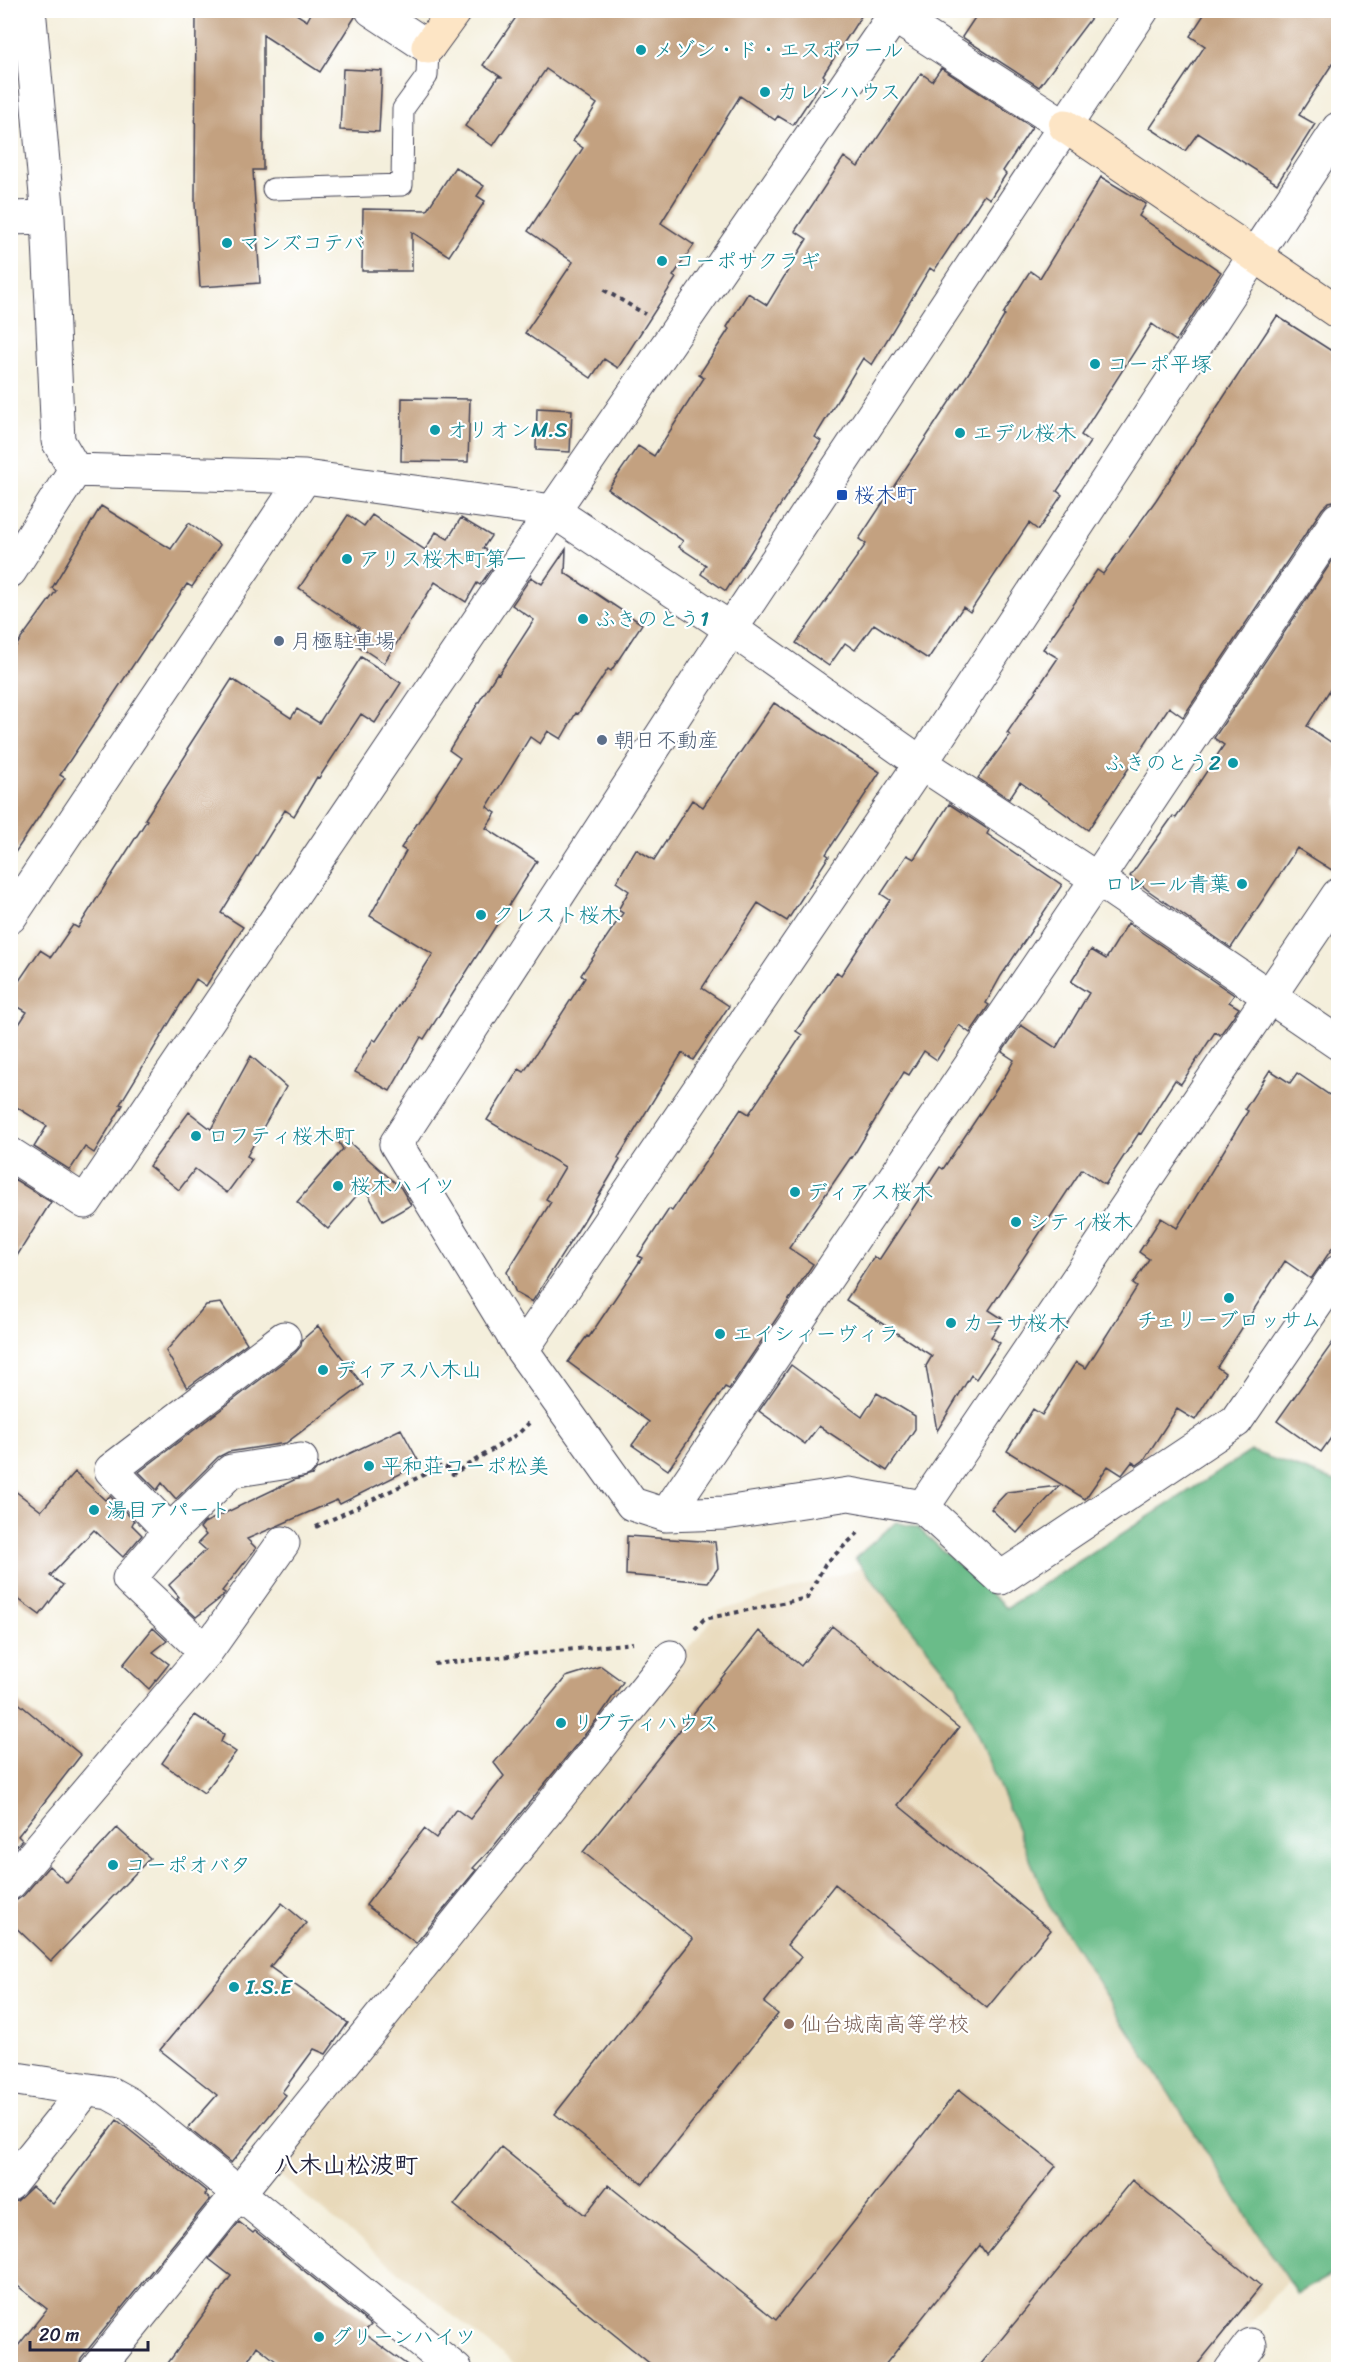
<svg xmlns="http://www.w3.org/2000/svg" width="1349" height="2380" font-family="Sriracha,'Klee One',sans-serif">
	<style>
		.built { fill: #e8d9ba }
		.forest { fill: #6bbc89; stroke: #466f62; stroke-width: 1.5 }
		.building { fill: #c3a180 }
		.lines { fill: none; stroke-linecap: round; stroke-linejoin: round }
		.lane-casing { stroke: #424153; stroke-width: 23 }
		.street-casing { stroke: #424153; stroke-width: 35 }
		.secondary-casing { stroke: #424153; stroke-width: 35 }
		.path { stroke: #424153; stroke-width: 4; stroke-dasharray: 4.5 4.5; stroke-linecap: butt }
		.lane { stroke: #fff; stroke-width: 21 }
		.street { stroke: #fff; stroke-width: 33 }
		.secondary { stroke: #fde5c5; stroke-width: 33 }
		.culture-dot { fill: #0f9aa8; stroke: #fff; stroke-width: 2 }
		.transit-dot { fill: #1a4fb4; stroke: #fff; stroke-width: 2 }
		.service-dot { fill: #5c6f8a; stroke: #fff; stroke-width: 2 }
		.education-dot { fill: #8d6e63; stroke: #fff; stroke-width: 2 }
		.labels { text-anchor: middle; stroke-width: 4.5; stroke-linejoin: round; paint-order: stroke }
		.culture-label { font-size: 21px; fill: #0d838f; stroke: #fff; text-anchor: start }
		.transit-label { font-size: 21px; fill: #164399; stroke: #fff; text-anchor: start }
		.service-label { font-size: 21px; fill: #4e5e75; stroke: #fff; text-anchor: start }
		.education-label { font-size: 21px; fill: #785e54; stroke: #fff; text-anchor: start }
		.quarter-label { font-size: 24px; font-weight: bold; fill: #22223b; stroke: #fff }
	</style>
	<rect width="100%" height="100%" fill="#fff"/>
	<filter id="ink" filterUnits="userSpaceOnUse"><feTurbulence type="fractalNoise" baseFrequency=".0167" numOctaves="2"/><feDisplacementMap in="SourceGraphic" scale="12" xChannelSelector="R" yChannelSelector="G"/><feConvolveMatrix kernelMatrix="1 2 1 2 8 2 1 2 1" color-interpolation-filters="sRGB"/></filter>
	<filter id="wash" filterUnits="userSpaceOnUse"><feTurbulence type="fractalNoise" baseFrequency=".008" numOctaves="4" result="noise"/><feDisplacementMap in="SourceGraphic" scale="24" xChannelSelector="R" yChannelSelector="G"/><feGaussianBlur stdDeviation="1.35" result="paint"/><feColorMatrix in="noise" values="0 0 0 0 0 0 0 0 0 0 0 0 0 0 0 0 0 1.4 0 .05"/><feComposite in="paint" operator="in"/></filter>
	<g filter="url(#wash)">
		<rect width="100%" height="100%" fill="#f4efdc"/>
		<!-- built -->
		<path class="built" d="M861,1568L939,1613L1336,2220L1214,2369H520L269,2167L719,1611Z"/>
		<!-- forest -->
		<path class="forest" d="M1251,1451L1338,1482V2271L1297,2294L1050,1907L956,1684L855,1558L896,1522L918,1528L1006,1608Z"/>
		<g id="blocks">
			<!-- building -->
			<path class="building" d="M196,10H290L307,21L313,10H354L355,17L320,72L263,35V170H253L260,283L200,287L195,203Z
				M521,10H865L823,75L825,77L793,125L778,116L775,120L740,96L661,223L694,245L673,276L676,278L618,368L604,359L591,378L525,333L573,262L528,231L583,148L573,141L597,104L546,69L493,146L465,126L498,77H501L483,65Z
				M980,10H1097L1039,87L962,37Z
				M1207,10H1338V55L1299,115L1315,124L1277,184L1198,133L1185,151L1150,128L1205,46L1190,36Z
				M941,68L1032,127L1003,171L1006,174L990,199L984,195L934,271L930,268L872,365L863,358L815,437L821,441L726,591L701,574L706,565L679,547L683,541L608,489L638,446L654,456L704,378L699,375L729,329L727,327L748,293L767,305L807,239L795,231L844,157L858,167L921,73L932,81Z
				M343,69L382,71L379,132L340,130Z
				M455,167L484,186L477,196L485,201L449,256L412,232V271H362L363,209L427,210Z
				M1101,177L1146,204L1139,216L1221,272L1176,341L1152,324L1081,435L1090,442L1057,491L1062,495L1038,530L1029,523L970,612L963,607L928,659L874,624L855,650L845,643L829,666L796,643L866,544L859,539L983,351L1005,315L1003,314L1030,271L1040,278Z
				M1277,316L1338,355V500L1329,502L1322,509L1183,717L1169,707L1088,830L1020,782L1009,799L978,778L1010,735L1007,733L1058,658L1043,649L1097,570L1103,574L1156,500Z
				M402,398L470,399L468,462L401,461Z
				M537,408L572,410L570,452L536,450Z
				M101,506L171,549L189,523L220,545L192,587L187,584L60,775L65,778L10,860V654L56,591L52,588Z
				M348,515L364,526L372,515L425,550L436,532L448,539L461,518L491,536L483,548L499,558L480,585L477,583L466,602L435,582L384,663L351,641L359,628L299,588Z
				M566,549L565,573L642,624L611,671L608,669L578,714L576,713L561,739L548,731L540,744L530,737L487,807L496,813L486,828L537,861L424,1039L421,1037L390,1091L355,1072L373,1039L376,1041L433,954L370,916L406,851L401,848L460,758L449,750L497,673L499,674L534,620L512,605L531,577L542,584Z
				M1338,552V677L1307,726L1338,747V874L1297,848L1231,948L1149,891L1130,876L1173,816L1176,818L1224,745L1214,738Z
				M361,657L401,683L375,723L361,714L319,778L317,777L294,816L285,810L221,913L243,927L206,986L196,979L120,1104L123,1105L94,1153L85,1147L70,1170L34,1147L47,1126L10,1103V1038L27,1012L10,1002V994L40,950L51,957L73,925L78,928L147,820L145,819L189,750L187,749L232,679L291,718L297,709L319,723Z
				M774,703L880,772L826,854L829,856L787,921L758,903L702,988L729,1006L693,1060L682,1053L618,1158L620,1160L583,1222L532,1302L516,1293L507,1272L551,1202L546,1199L565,1167L487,1120L519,1069L524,1072L585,978L581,975L623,913L618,910L629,891L616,882L636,849L654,860L692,800L703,807Z
				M949,804L989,830L987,834L1062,885L1001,976L986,1003L989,1005L970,1033L959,1025L937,1060L924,1051L909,1075L904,1072L852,1158L851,1157L789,1248L813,1264L729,1389L725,1387L668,1470L632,1445L649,1422L568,1362L587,1336L589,1337L642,1258L638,1256L669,1209L672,1211L741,1109L749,1114L802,1035L796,1031L837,972L841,975L890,900L881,894L907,855L914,859Z
				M1128,923L1234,995L1229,1002L1239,1008L1220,1035L1215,1032L1181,1084L1175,1080L1141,1134L1139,1133L1105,1185L1082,1169L989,1310L1003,1319L991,1337L1000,1343L976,1379L971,1375L937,1431L926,1366L932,1356L846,1300L874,1257L879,1260L940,1167L943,1169L1007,1073L1014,1060L1002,1052L1021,1025L1056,1048L1089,993L1071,982L1091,950L1106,959Z
				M251,1056L286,1087L247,1156L252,1159L227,1193L195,1169L179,1190L149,1166L189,1112L211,1129Z
				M1270,1070L1290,1083L1297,1073L1338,1101V1240L1311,1279L1285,1261L1217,1367L1225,1373L1195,1420L1177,1409L1144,1460L1137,1465L1132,1462L1122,1475L1108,1466L1085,1499L1007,1451L1033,1409L1042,1415L1076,1362L1086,1368L1137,1287L1133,1284L1149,1259L1139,1252L1161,1218L1177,1228L1248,1111L1245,1109Z
				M341,1135L401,1188L411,1205L383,1221L364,1187L328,1229L297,1202L343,1149L336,1138Z
				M14,1179L51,1202L10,1267V1185Z
				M221,1303L247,1343L187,1388L166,1351L206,1305Z
				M318,1326L363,1385L286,1443L228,1452L218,1457L176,1499L162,1483L157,1490L139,1472L295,1353L301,1346L302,1340Z
				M1338,1335V1428L1321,1452L1277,1421Z
				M791,1365L862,1417L877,1393L915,1416V1429L887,1471L819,1426L805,1444L759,1411Z
				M401,1429L420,1464L340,1504L337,1500L247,1539L256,1548L222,1591L225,1593L222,1597L196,1617L177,1599L179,1597L169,1585L206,1550L198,1543L206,1535L200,1528L204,1523L294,1480L312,1475L317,1469Z
				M75,1472L105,1500L110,1496L134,1521L132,1525L142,1535L123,1557L94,1530L50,1576L63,1585L40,1615L10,1593V1487L41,1511Z
				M1059,1486L1017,1533L991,1509L1007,1492Z
				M627,1536L715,1542L718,1568L708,1582L626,1575Z
				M832,1626L959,1728L898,1805L1051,1930L987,2008L835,1884L787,1945L801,1957L764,2003L778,2014L643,2184L555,2114L693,1939L583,1852L759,1631L801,1666Z
				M153,1628L167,1641L153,1652L169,1664L149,1689L123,1665Z
				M601,1666L623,1682L599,1717L493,1847L473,1868L476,1870L416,1943L366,1905L424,1829L436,1838L456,1809L470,1819L504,1776L494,1763L566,1677Z
				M10,1696L81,1755L18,1836L22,1840L10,1853Z
				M195,1715L224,1734L221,1742L236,1752L204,1793L162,1763Z
				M117,1828L150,1858L51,1961L10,1922V1901L17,1900L24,1895L49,1866L67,1883Z
				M282,1903L306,1923L270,1967L348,2023L326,2054L314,2049L282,2092L286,2095L231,2163L188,2128L217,2095L160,2050Z
				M959,2089L1056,2166L986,2254L980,2245L881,2370H658L454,2205L501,2147L585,2215L608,2185L776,2320Z
				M117,2120L207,2192L205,2195L210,2199L81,2358L78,2370H10V2356L47,2309L10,2280V2202L17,2201L32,2187L53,2204Z
				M1132,2180L1261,2286L1193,2370H976Z
				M239,2222L253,2233L255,2231L371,2325L363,2333L414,2370H287L257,2346L242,2370H163L231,2276L209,2259Z"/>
		</g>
	</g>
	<g filter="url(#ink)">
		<use href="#blocks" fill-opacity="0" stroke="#424153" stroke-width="1.5"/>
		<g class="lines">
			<!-- lane casing -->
			<g class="lane-casing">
				<path id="lane" d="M273,189L402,185L403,109L427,76L428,47"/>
			</g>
			<!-- street casing -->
			<g class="street-casing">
				<path id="street" d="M14,10L30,19L48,217L58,441L75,470L305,477
					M372,10L428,47
					M1142,10L731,629L396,1144L522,1350L632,1504L666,1515L1097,879L1338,519
					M894,16L1065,126
					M10,218L48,217
					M10,571L75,470
					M10,917L305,477L553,511L731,629L921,763L1097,879L1338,1043
					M10,1154L85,1202L553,511L898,10
					M522,1350L921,763L1338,129
					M923,1507L1338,895
					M666,1515L725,1513L849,1494L923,1507L1001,1578L1236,1421L1338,1272
					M170,1531L111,1470L284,1338
					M206,1652L283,1543
					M10,1883L206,1652L129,1579L170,1531L231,1471L301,1460
					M10,2078L109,2093L129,2104L456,2370
					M10,2184L85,2091
					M96,2370L671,1657
					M1231,2370L1250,2345"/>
			</g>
			<!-- secondary casing -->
			<g class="secondary-casing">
				<path id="secondary" d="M428,47L455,10
					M1065,126L1338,312"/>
			</g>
			<!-- path -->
			<path class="path" d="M604,290L645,314
				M316,1527L444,1465L453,1474L519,1433L529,1423
				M695,1629L704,1619L807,1598L825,1564L858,1533
				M434,1664L633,1643"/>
			<!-- lane -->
			<use href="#lane" class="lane"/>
			<!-- street -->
			<use href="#street" class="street"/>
			<!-- secondary -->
			<use href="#secondary" class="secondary"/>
		</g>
	</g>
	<!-- markers -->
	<g class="culture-dot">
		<circle cx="641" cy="50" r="6"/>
		<circle cx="765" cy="92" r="6"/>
		<circle cx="227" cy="243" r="6"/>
		<circle cx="662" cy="261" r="6"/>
		<circle cx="1095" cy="364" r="6"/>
		<circle cx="435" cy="430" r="6"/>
		<circle cx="960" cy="433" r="6"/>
		<circle cx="347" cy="559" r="6"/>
		<circle cx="583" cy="619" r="6"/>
		<circle cx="1233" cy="763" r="6"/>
		<circle cx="1242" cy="884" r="6"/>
		<circle cx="481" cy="915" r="6"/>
		<circle cx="196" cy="1136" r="6"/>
		<circle cx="338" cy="1186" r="6"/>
		<circle cx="795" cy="1192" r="6"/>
		<circle cx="1016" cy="1222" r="6"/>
		<circle cx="1229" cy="1298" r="6"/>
		<circle cx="951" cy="1323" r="6"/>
		<circle cx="720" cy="1334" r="6"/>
		<circle cx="323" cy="1370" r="6"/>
		<circle cx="369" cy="1466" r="6"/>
		<circle cx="94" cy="1510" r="6"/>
		<circle cx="561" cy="1723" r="6"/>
		<circle cx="113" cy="1865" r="6"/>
		<circle cx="234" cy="1987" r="6"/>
		<circle cx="319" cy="2337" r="6"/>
	</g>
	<rect class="transit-dot" x="836" y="489" width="12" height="12" rx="3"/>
	<g class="service-dot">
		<circle cx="279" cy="641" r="6"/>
		<circle cx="602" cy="740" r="6"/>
	</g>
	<circle class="education-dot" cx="789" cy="2024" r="6"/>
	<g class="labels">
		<!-- culture labels -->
		<g class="culture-label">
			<text x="653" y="57">メゾン・ド・エスポワール</text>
			<text x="777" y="99">カレンハウス</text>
			<text x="239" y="250">マンズコテバ</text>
			<text x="674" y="268">コーポサクラギ</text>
			<text x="1107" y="371">コーポ平塚</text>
			<text x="447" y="437">オリオンM.S</text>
			<text x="972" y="440">エデル桜木</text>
			<text x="359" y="566">アリス桜木町第一</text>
			<text x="595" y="626">ふきのとう1</text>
			<text x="1221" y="770" text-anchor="end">ふきのとう2</text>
			<text x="1230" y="891" text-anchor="end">ロレール青葉</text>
			<text x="493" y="922">クレスト桜木</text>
			<text x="208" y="1143">ロフティ桜木町</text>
			<text x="350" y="1193">桜木ハイツ</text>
			<text x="807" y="1199">ディアス桜木</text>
			<text x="1028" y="1229">シティ桜木</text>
			<text x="1229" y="1327" text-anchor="middle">チェリーブロッサム</text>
			<text x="963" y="1330">カーサ桜木</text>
			<text x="732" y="1341">エイシィーヴィラ</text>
			<text x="335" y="1377">ディアス八木山</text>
			<text x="381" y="1473">平和荘コーポ松美</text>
			<text x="106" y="1517">湯目アパート</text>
			<text x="573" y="1730">リブティハウス</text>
			<text x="125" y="1872">コーポオバタ</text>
			<text x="246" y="1994">I.S.E</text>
			<text x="331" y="2344">グリーンハイツ</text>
		</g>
		<!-- transit labels -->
		<g class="transit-label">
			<text x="854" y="502">桜木町</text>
		</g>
		<!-- service labels -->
		<g class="service-label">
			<text x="291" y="648">月極駐車場</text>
			<text x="614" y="747">朝日不動産</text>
		</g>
		<!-- education labels -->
		<g class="education-label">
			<text x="801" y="2031">仙台城南高等学校</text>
		</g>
		<!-- quarter labels -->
		<g class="quarter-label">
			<text x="346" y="2173">八木山松波町</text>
		</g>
	</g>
	<!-- margin -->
	<rect width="1349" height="2380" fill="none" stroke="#fff" stroke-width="36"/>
	<!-- scale -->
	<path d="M30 2341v9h118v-9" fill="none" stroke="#22223b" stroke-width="3"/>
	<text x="39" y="2341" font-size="18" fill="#22223b" stroke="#ffffff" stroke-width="4.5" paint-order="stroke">20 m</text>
</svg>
